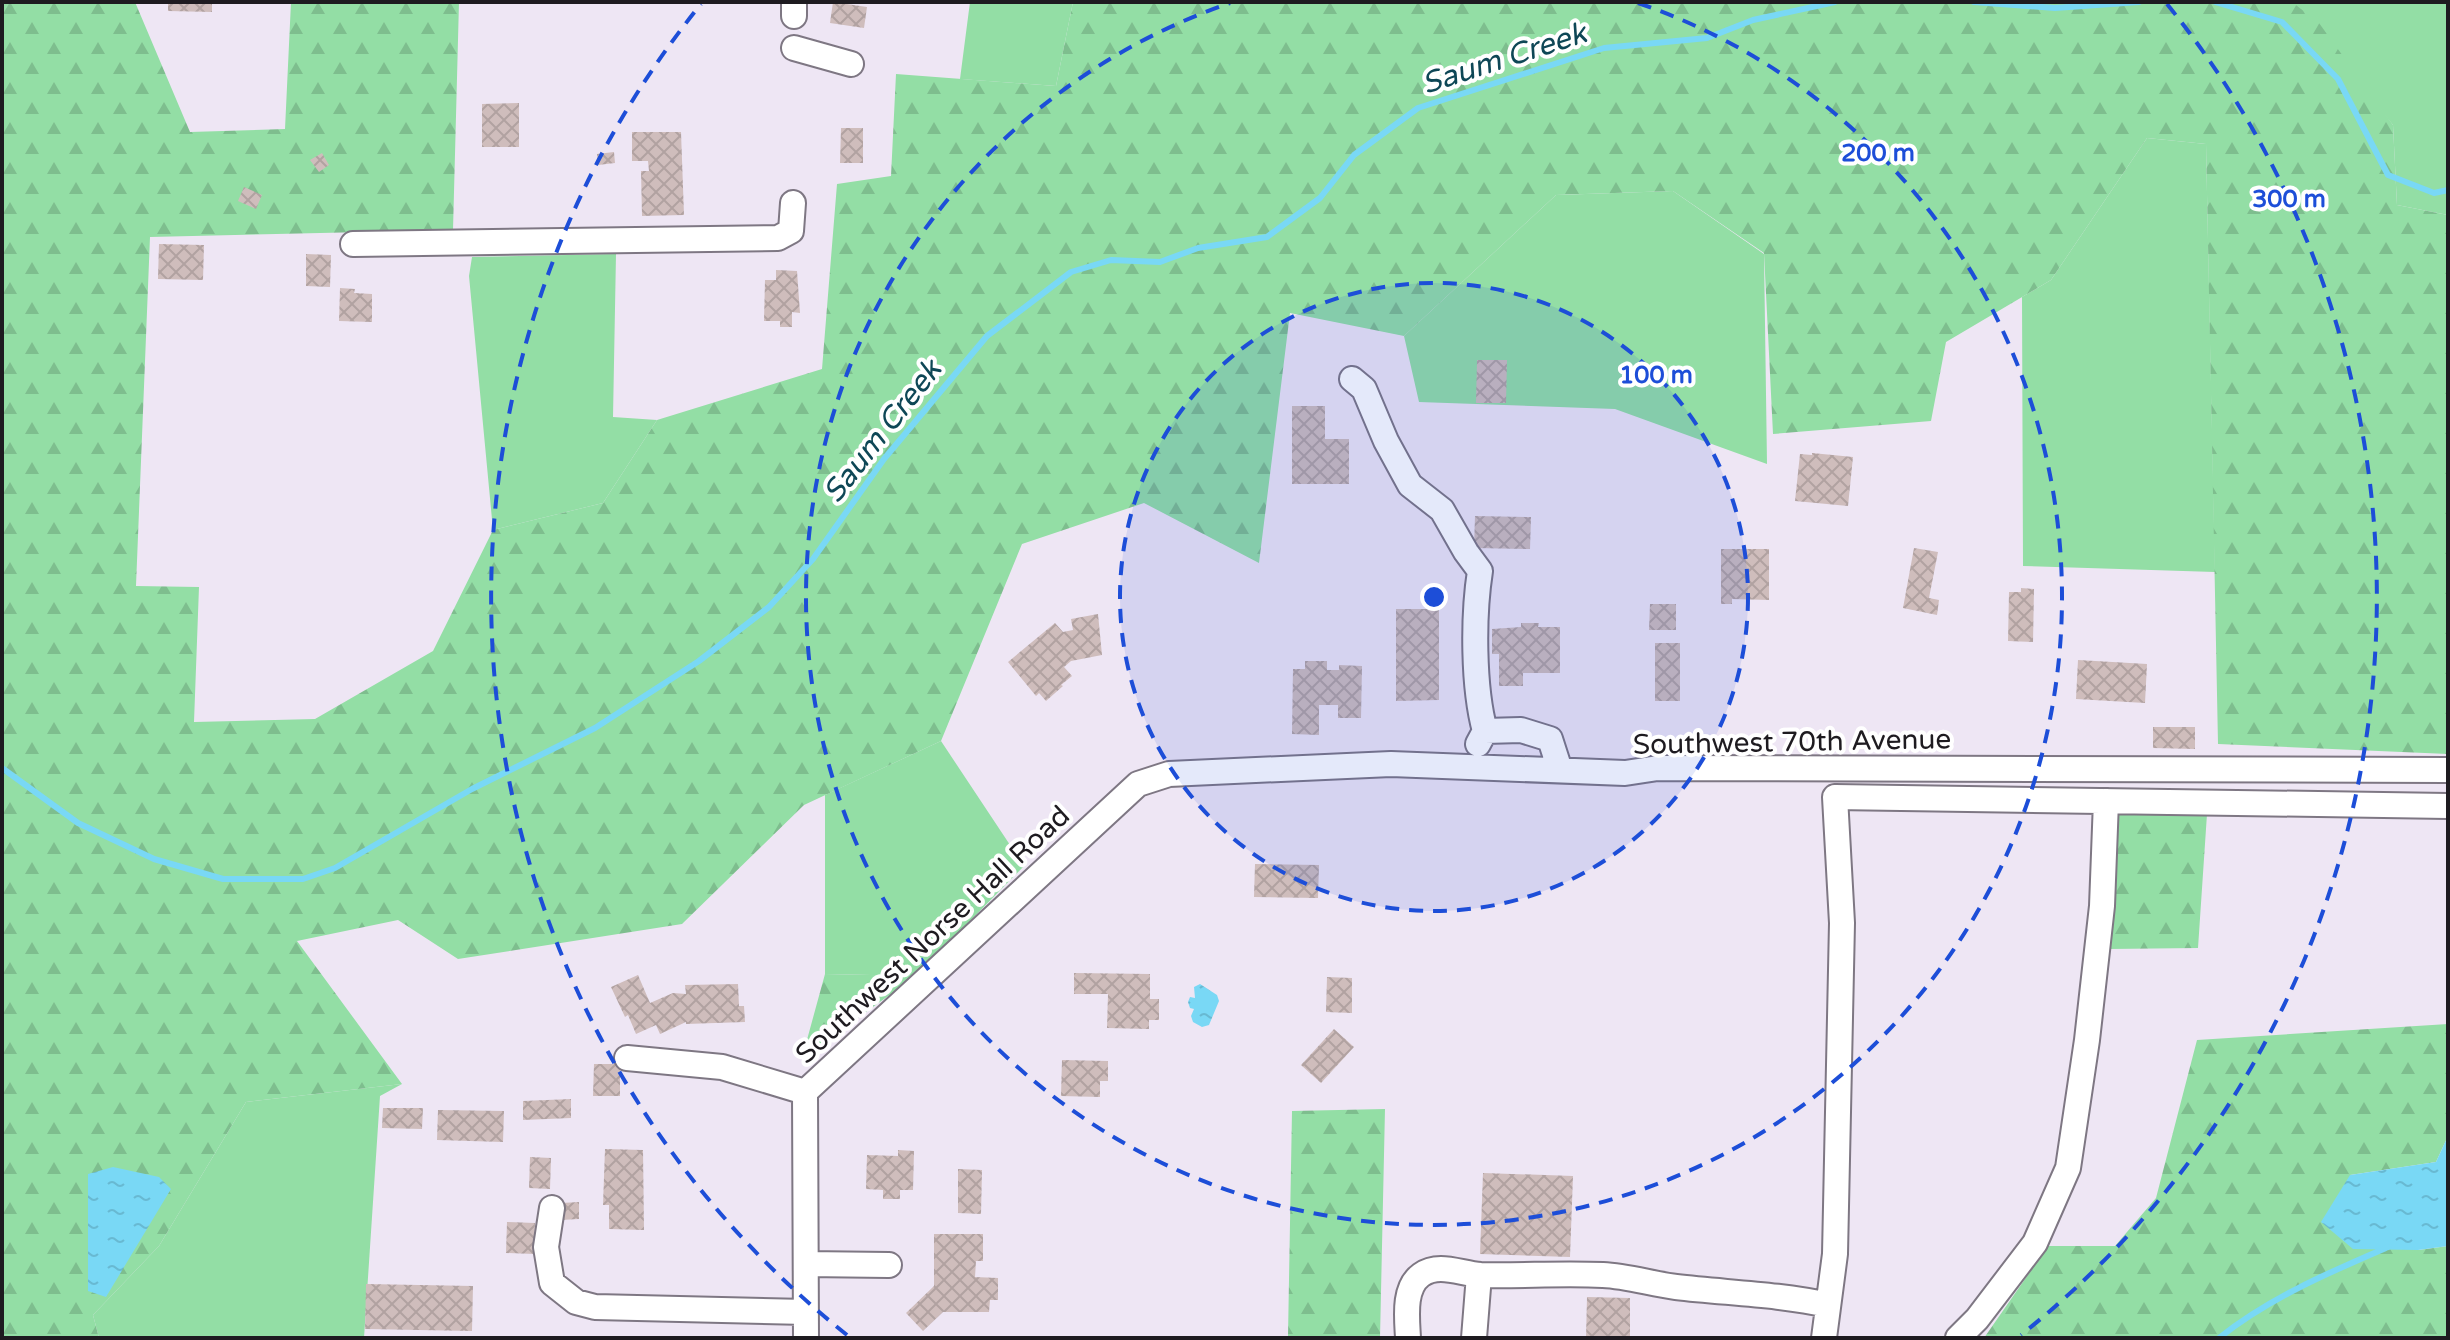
<svg xmlns="http://www.w3.org/2000/svg" width="2450" height="1340" font-family="'Varela Round',sans-serif">
	<style>
		.green { fill: #93dea5 }
		.forest { fill: url(#forest-firs) }
		.water { fill: url(#water-ripples) }
		.lines { fill: none; stroke-linecap: round; stroke-linejoin: round }
		.stream { stroke: #79d8f5; stroke-width: 6 }
		.building { fill: url(#building-cross-hatch) }
		.minor-casing { stroke: #7e7783; stroke-width: 28 }
		.minor { stroke: #fff; stroke-width: 24 }
		.ring { fill: none; stroke: #1d4ed8; stroke-width: 4; stroke-dasharray: 14 10 }
		.labels { text-anchor: middle; stroke-width: 8; stroke-linejoin: round; paint-order: stroke }
		.street-label { font-size: 28px; fill: #1e1b20; stroke: #fff }
		.water-label { font-size: 30px; font-style: italic; fill: #0e4756; stroke: #fff }
		.centre { fill: #1d4ed8; stroke: #fff; stroke-width: 4 }
		.ring-label { font-size: 24px; text-anchor: middle; font-weight: bold; fill: #1d4ed8; stroke: #fff; stroke-width: 8; stroke-linejoin: round; paint-order: stroke }
	</style>
	<defs>
		<pattern id="forest-firs" width="22" height="20" patternUnits="userSpaceOnUse" patternTransform="scale(2)"><rect width="22" height="20" fill="#93dea5"/><path d="M5 1l3.5 6h-7zM16 11l3.5 6h-7z" fill="#7ebe8e"/></pattern>
		<pattern id="water-ripples" width="26" height="14" patternUnits="userSpaceOnUse" patternTransform="scale(2)"><rect width="26" height="14" fill="#79d8f5"/><path d="M2 4q2-2 4 0t4 0M15 11q2-2 4 0t4 0" fill="none" stroke="#68b9d2"/></pattern>
		<pattern id="building-cross-hatch" width="8" height="8" patternUnits="userSpaceOnUse" patternTransform="scale(2)"><rect width="8" height="8" fill="#cfbdbc"/><path d="M0 0l8 8M0 8l8-8" fill="none" stroke="#b1a2a1"/></pattern>
	</defs>
	<rect width="100%" height="100%" fill="#eee6f4"/>
	<!-- green -->
	<path class="green" d="M970,2H1073L1056,86L960,79Z
		M2292,2H2448V215L2397,205L2393,125Z
		M2147,138L2206,144L2215,572L2023,566L2022,297L2051,280Z
		M1673,191L1764,254L1767,464L1615,409L1419,402L1404,336L1556,195Z
		M616,254L613,417L657,420L603,503L493,530L469,276L472,257Z
		M941,741L1024,866L916,976L825,974V795Z
		M402,1084L380,1096L364,1338H99L93,1315L159,1246L246,1102Z"/>
	<!-- forest -->
	<path class="forest" d="M2,2H135L190,132L285,129L291,2H459L453,230L150,237L136,586L199,587L194,722L315,719L433,651L493,530L603,503L657,420L822,369L837,184L891,176L896,74L1056,86L1073,2H2292L2319,23L2393,125L2397,205L2448,215V754L2218,744L2206,144L2147,138L2051,280L1946,342L1931,421L1773,434L1764,253L1673,191L1556,195L1404,336L1290,313L1259,563L1144,503L1022,544L941,741L804,805L682,924L458,959L398,920L297,941L402,1084L246,1102L159,1246L93,1315L99,1338H2Z
		M2119,814H2207L2198,948L2109,949Z
		M825,974L916,976L802,1058Z
		M2448,1024V1136L2436,1162L2350,1175L2418,1250L2448,1246V1338H1984L2048,1246H2115L2156,1198L2197,1040Z
		M1385,1109L1380,1338H1062L1288,1336L1292,1111Z"/>
	<!-- water -->
	<path class="water" d="M1200,984L1217,995L1219,1001L1209,1025L1202,1027L1193,1022L1191,1016L1194,1009L1190,1008L1188,1002L1190,997L1195,998L1194,987Z
		M2448,1136V1246L2418,1250L2353,1249L2321,1222L2350,1175L2436,1162Z
		M113,1167L159,1177L171,1189L106,1297L88,1291V1174Z"/>
	<g class="lines">
		<!-- stream -->
		<path class="stream" d="M1974,2L2055,8L2139,2
			M2215,2L2282,22L2338,79L2388,175L2434,193L2448,190
			M2,768L78,823L154,859L223,879H303L335,868L472,789L595,728L699,661L769,607L813,559L884,459L987,336L1071,272L1111,260L1160,262L1198,248L1267,237L1320,198L1354,155L1418,108L1604,48L1707,38L1753,20L1835,2
			M2219,1338C2269,1298 2330,1272 2388,1247"/>
	</g>
	<!-- building -->
	<path class="building" d="M168,2H212V12L168,11Z
		M833,2L867,7L864,28L830,23Z
		M519,103V147H482V104Z
		M841,128H863V163H840Z
		M632,132H681L684,215L642,216L641,171H649L648,161H632Z
		M614,152L615,163L598,165L597,154Z
		M322,153L329,165L319,172L310,160Z
		M244,187L262,195L256,209L238,201Z
		M159,244L204,245L203,280L158,279Z
		M306,254L331,255L330,287L306,286Z
		M776,270L797,271L800,313L792,312V327H780V321H764L765,280H776Z
		M340,288L355,289L354,293L372,294V322L339,321Z
		M1477,360H1507L1506,403H1476Z
		M1292,406H1325V439H1349V484H1292Z
		M1812,453L1853,457L1848,506L1795,501L1800,454L1812,455Z
		M1475,516L1531,517L1530,549L1474,548Z
		M1914,548L1938,552L1929,598L1939,600L1937,615L1903,608Z
		M1721,549H1769V600L1732,599V604H1721Z
		M2021,588L2034,589L2033,642L2008,641L2009,592H2021Z
		M1650,604H1676V630H1649Z
		M1396,609H1439V700L1396,701Z
		M1098,614L1102,655L1071,661L1064,667L1072,676L1061,685L1063,686L1046,701L1039,693L1036,696L1008,662L1055,623L1063,632L1073,630L1071,619Z
		M1521,623H1539L1538,627H1560V673H1523V686H1499V654H1492V629L1521,627Z
		M1655,643H1680V701H1655Z
		M2078,660L2147,664L2145,703L2076,699Z
		M1305,661H1327V670H1339V665L1362,666L1361,718H1338V705H1319V735L1292,734L1293,669H1305Z
		M2153,727H2195V749L2153,748Z
		M1255,864L1319,865L1318,898L1254,897Z
		M1074,973L1150,974V999H1159V1020H1149V1029L1107,1028L1108,994H1074Z
		M638,975L650,1003L673,993L686,994L685,985L738,984L739,1006H744L745,1022L686,1024V1022L660,1034L656,1025L636,1034L628,1015L625,1017L611,987Z
		M1327,977L1352,978V1013L1326,1012Z
		M1334,1029L1354,1047L1321,1083L1301,1065Z
		M1062,1060L1108,1061V1081H1100V1097L1061,1096Z
		M594,1064H620V1096H593Z
		M571,1099V1118L523,1120V1101Z
		M383,1108H423L422,1129L382,1128Z
		M438,1110L504,1111L503,1142L437,1140Z
		M605,1149L643,1150L644,1230L609,1229V1205H603Z
		M898,1150L914,1151L913,1190H900V1199H883V1190L866,1189L867,1155L898,1156Z
		M530,1157L551,1158L550,1189L529,1188Z
		M958,1169L982,1170L981,1214L958,1213Z
		M1483,1173L1573,1176L1570,1257L1480,1254Z
		M579,1202V1219L561,1220V1203Z
		M507,1222L535,1223L534,1254L506,1253Z
		M934,1234H983V1261H976L975,1277L998,1278V1300H990L989,1312H943L923,1331L906,1313L934,1286Z
		M366,1284L473,1286L472,1331L365,1329Z
		M1587,1297L1630,1298V1338H1586Z"/>
	<g class="lines">
		<!-- minor casing -->
		<g class="minor-casing">
			<path id="minor" d="M794,16V2
				M794,48L851,64
				M353,244L778,238L791,231L793,203
				M1352,379L1364,389L1386,441L1410,485L1442,510L1466,552L1480,571C1473,616 1473,687 1485,731
				M1478,744L1485,731L1521,730L1550,739L1560,770
				M627,1058L722,1067L805,1092
				M552,1208L546,1247L552,1283L576,1302L595,1307L806,1312
				M806,1264L889,1265
				M806,1338L805,1092L1138,784L1169,774L1391,764L1625,773L1658,768L2448,770
				M1408,1338C1407,1318 1403,1288 1421,1275C1439,1262 1461,1274 1481,1275C1521,1276 1562,1273 1603,1275C1627,1276 1652,1284 1676,1287C1727,1293 1778,1294 1828,1305
				M1474,1338L1479,1275
				M1824,1338L1835,1254L1842,923L1835,797L2448,806
				M1958,1338L1977,1319L2035,1243L2068,1168L2087,1040L2102,906L2106,801"/>
		</g>
		<!-- minor -->
		<use href="#minor" class="minor"/>
	</g>
	<!-- distance rings -->
	<circle cx="1434" cy="597" r="314" fill="#1d4ed8" fill-opacity=".12"/>
	<g class="ring">
		<circle cx="1434" cy="597" r="314"/>
		<path d="M1638 3A628 628 0 1 1 1230 3"/>
		<path d="M847 1335A943 943 0 0 1 701 4M2167 4A943 943 0 0 1 2021 1335"/>
	</g>
	<g class="labels">
		<!-- street labels -->
		<g class="street-label">
			<text transform="translate(1792 741) rotate(-1)" y="10">Southwest 70th Avenue</text>
			<text transform="translate(932 934) rotate(-43)" y="10">Southwest Norse Hall Road</text>
		</g>
		<!-- water labels -->
		<g class="water-label">
			<text transform="translate(1504 58) rotate(-18)" y="10">Saum Creek</text>
			<text transform="translate(882 431) rotate(-52)" y="10">Saum Creek</text>
		</g>
	</g>
	<circle cx="1434" cy="597" r="12" class="centre"/>
	<g class="ring-label">
		<text x="1878" y="161">200 m</text>
		<text x="2289" y="207">300 m</text>
		<text x="1656" y="383">100 m</text>
	</g>
	<!-- border -->
	<rect width="2450" height="1340" fill="none" stroke="#1e1b20" stroke-width="8"/>
</svg>
